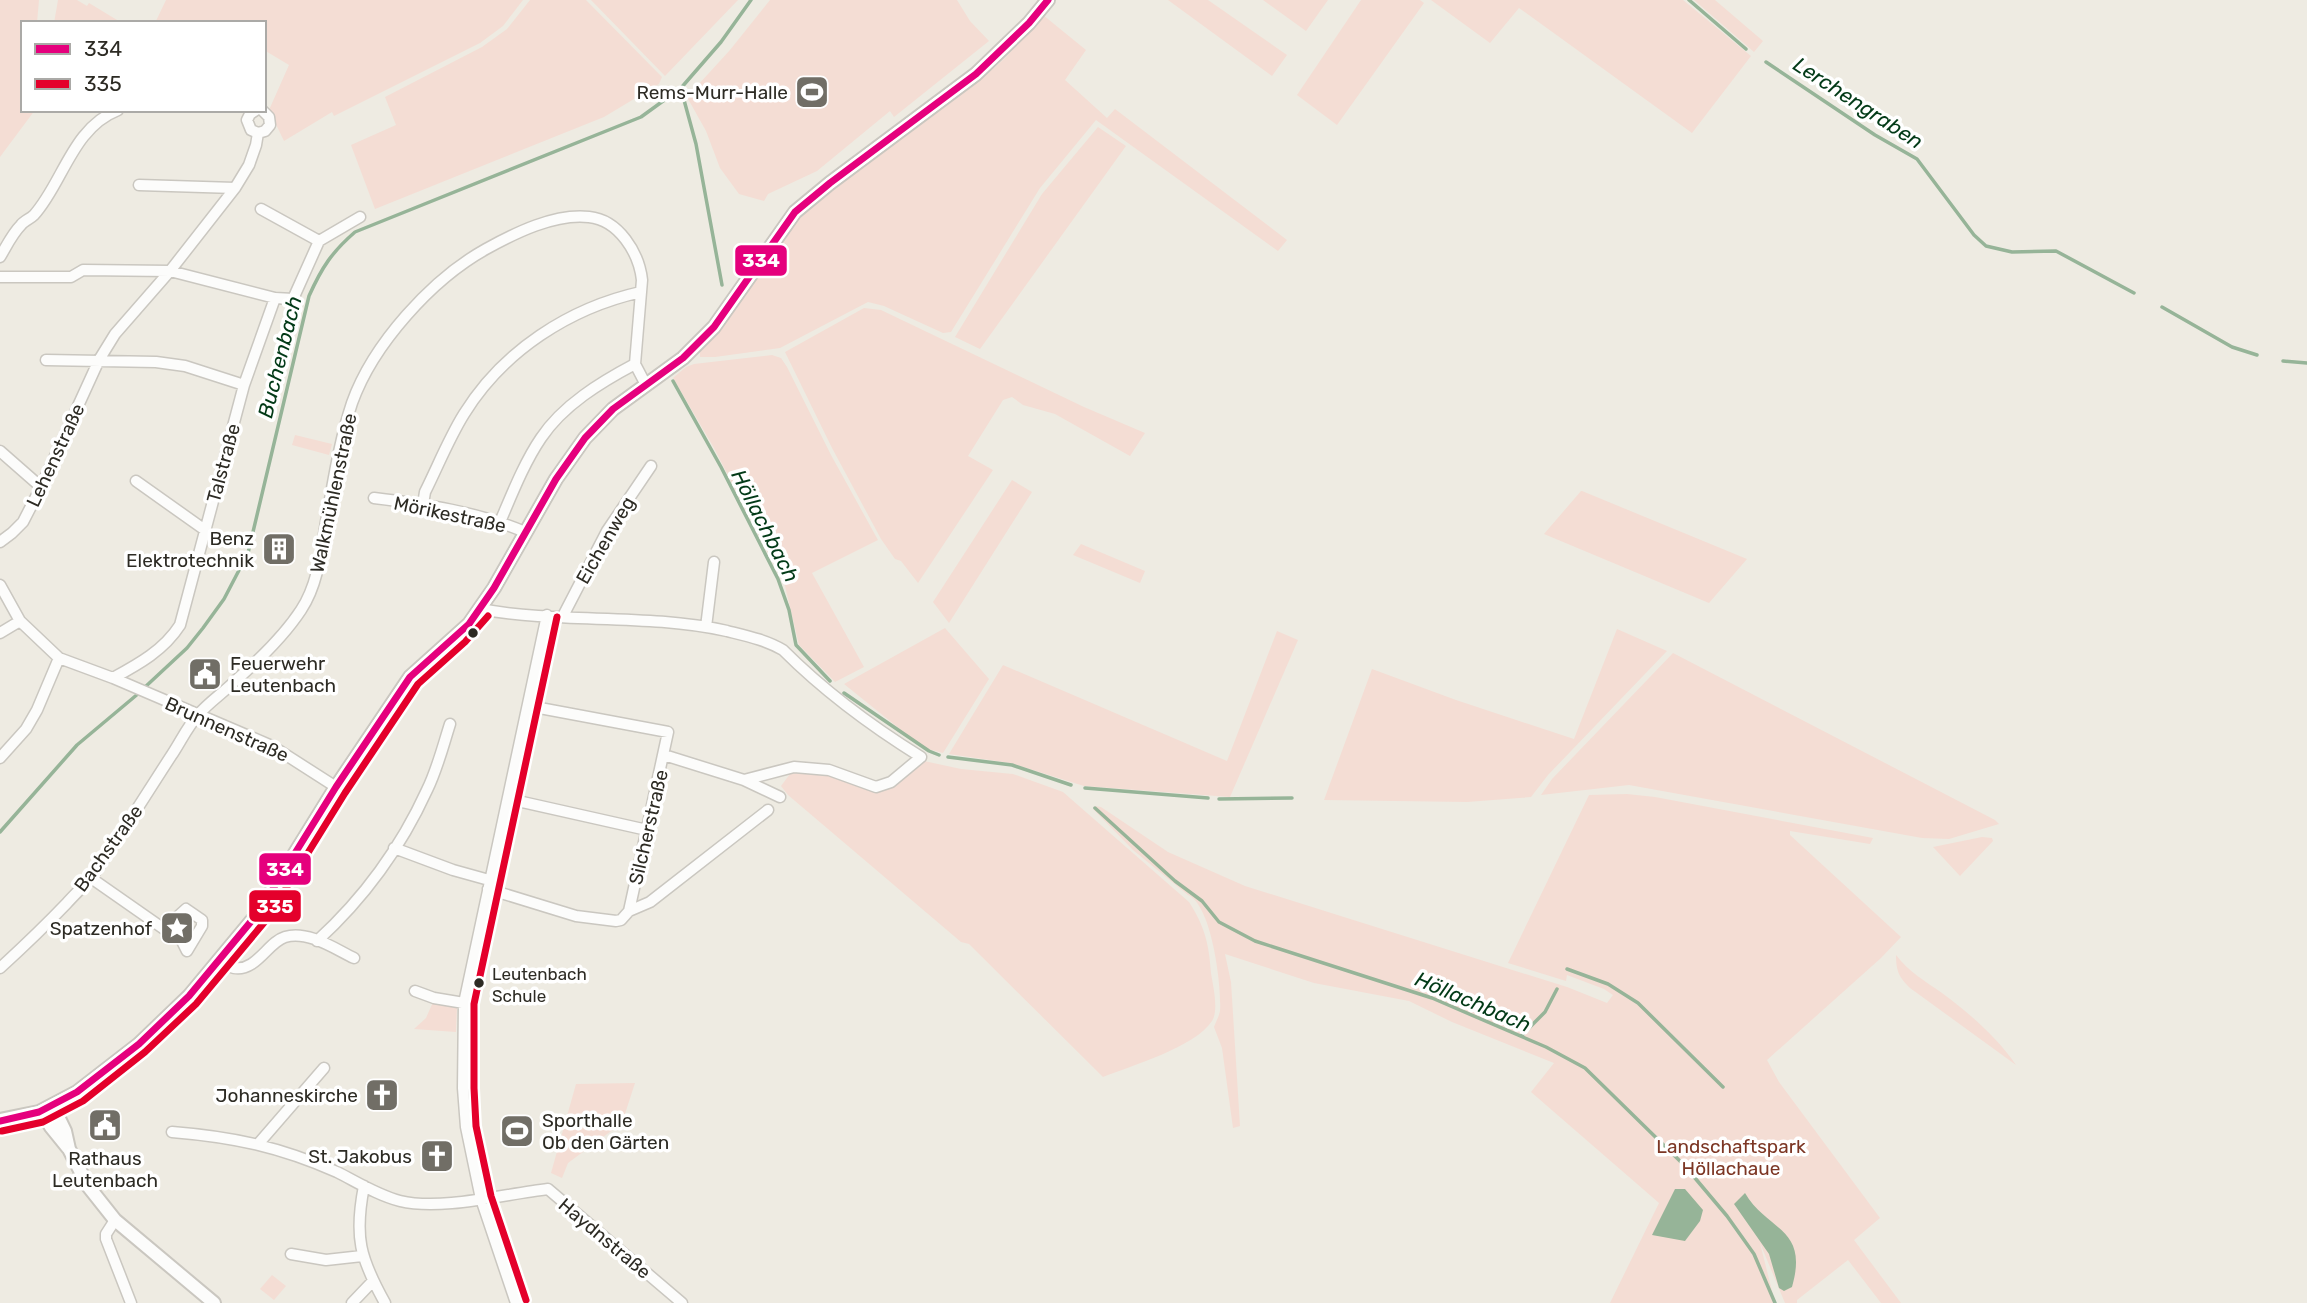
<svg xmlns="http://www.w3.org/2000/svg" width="2307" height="1303" font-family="Rubik,sans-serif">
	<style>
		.green { fill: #f4ddd4 }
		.water { fill: #96b498 }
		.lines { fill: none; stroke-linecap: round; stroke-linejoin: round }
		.stream { stroke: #96b498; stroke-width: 3.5 }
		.minor-casing { stroke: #cac7c0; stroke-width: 13 }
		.tertiary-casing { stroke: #cac7c0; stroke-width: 16 }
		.minor { stroke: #fcfcfb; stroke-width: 10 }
		.tertiary { stroke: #fcfcfb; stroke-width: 12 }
		.bus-1-casing { stroke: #fff; stroke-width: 12 }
		.bus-2-casing { stroke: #fff; stroke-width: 12 }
		.bus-1 { stroke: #e5007d; stroke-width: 7 }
		.bus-2 { stroke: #e4002b; stroke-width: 7 }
		.bus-dot { fill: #2d2b24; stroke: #fff; stroke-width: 2.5 }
		.labels { text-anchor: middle; stroke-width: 7; stroke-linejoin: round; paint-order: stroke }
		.bus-label { font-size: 17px; fill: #2d2b24; stroke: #fff; text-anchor: start }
		.poi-label { font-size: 19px; fill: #2d2b24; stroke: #fff; text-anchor: end }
		.street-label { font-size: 19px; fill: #2d2b24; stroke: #fff }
		.park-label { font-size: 19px; fill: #7c3624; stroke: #fff }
		.water-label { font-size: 21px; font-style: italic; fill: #023a17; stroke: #fff }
		.line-badge { stroke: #fff; stroke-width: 2.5 }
		.badge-label { font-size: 19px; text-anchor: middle; font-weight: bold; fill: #fff }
	</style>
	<rect width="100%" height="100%" fill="#eeebe2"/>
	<!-- green -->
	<path class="green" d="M0,0H39L37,23H23V110H35L0,157Z
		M58,0H77L87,6L89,3L122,23H54Z
		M166,0H523L503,26L480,43L334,116L332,112L284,141L269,110L289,65L264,50V23H155Z
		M530,0H586L662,77L659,84L604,117L375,209L351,145L396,125L385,97L482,47L507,29Z
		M591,0H738L665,76Z
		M770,0H957L970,21L989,41L894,117L890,111L817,171L768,194L764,201L739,194L720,168L706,131L687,97L730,50Z
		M1168,0H1208L1287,55L1272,76Z
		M1263,0H1328L1306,31Z
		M1361,0H1420L1424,3L1337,125L1297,95Z
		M1431,0H1683L1751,56L1692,133L1519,8L1490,43Z
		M1694,0H1715L1763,41L1754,52Z
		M1043,15L1086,50L1065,80L1107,118L1115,109L1287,240L1278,251L1096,120L1040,188L951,332L943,333L884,306L868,302L780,348L715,357H700V350L800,215C863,157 941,117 1004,59C1018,45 1030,29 1043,15Z
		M1098,127L1126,146L980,349L955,337L1042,194Z
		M864,308L881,310L1084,407L1145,433L1130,456L1055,414L1023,405L1012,397L1003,400L968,456L993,470L918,583L901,561L895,559L881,539L832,448L785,352Z
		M772,355L781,358L787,367L831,455L878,540L812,573L864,667L835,682L799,645L785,586L714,448L673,378L686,367L694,364Z
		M295,435L332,444L329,455L292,445Z
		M1012,480L1032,492L949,623L933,602Z
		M1581,491H1582L1747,559L1709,603L1544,534Z
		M1081,544L1145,571L1140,583L1073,555Z
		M945,628L989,679L943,753L928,749L916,742L844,684Z
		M1617,629L1667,651L1548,775L1531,797L1467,802L1324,800L1372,669L1456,700L1574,739Z
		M1277,631L1298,640L1230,797L1084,786L1010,763L949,754L1003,665L1227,761Z
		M1673,653L1995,820L1999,824L1949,839L1922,838L1629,785L1541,795L1552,779Z
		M924,761L961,769L1013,774L1063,792L1189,902C1205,927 1209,944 1211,973C1213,986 1219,1010 1212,1021C1195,1047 1131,1066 1103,1077L969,944L961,942L788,795L781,786L793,770L828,773L876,791L900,780Z
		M1627,794L1655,797L1873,838L1870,844L1790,831V835L1901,937L1881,958L1767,1060L1779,1082L1880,1218L1854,1240L1901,1303H1881L1848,1260L1797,1300V1303H1785L1760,1243L1775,1303H1610L1659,1203L1531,1092L1554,1063L1452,1022L1409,1001L1314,983L1225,954L1231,982L1240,1126L1233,1128L1222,1048L1214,1027C1216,1022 1219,1016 1220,1011C1222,987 1212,905 1188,895L1133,850L1093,809L1095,806L1101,807L1168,852L1245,886L1567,987L1607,1003L1613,995L1604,989L1567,975L1566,981L1508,963L1589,795Z
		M1982,837L1992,838L1993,841L1960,876L1933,847Z
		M1896,955C1908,971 1926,982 1942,993C1970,1014 1996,1036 2016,1065L1910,988C1899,977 1896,971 1896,955Z
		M433,1002L457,1006L456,1032L414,1029L426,1018Z
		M635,1083L622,1123L568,1163L562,1178L551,1173L576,1084Z
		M272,1275L286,1286L274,1300L260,1289Z"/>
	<!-- water -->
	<path class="water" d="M1675,1189H1685L1703,1210L1700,1221L1685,1241L1652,1235Z
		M1745,1193C1768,1232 1809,1227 1792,1287L1784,1291L1779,1288L1769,1254L1734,1204Z"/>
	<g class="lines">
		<!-- stream -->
		<path class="stream" d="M1689,0L1746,49
			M1766,62L1875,135L1917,159L1974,235L1986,246L2012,252L2056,251L2134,293
			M681,89L696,144L722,285
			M2162,307L2232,347L2257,355
			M2283,361L2307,363
			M673,381L721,467L778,579L789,610L796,645L830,681
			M144,688L187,648L203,628L224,599L248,553L309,296C322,267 332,252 355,232L641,117L681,88L721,42L751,0
			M844,693L929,751L939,755
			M948,757L1012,765L1071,785
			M1085,788L1208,798
			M1219,799L1292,798
			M1095,808L1175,881L1202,901L1219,922L1255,941L1432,998L1546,1047L1585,1068L1684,1165L1727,1216L1754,1254L1775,1303
			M0,832L77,745L139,693
			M1567,969L1608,984L1638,1003L1723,1087
			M1521,1036L1545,1012L1557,989"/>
		<!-- minor casing -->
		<g class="minor-casing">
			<path id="minor" d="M256,110L250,114L247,120L251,130L258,133L265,131L270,125L269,117L262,110
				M139,185L235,188
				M261,209L319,241
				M0,257C6,247 12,234 21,225C24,221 30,219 34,215C63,183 72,128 118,110
				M0,277H71L83,270L170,271L275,298
				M46,360L156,362L185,366L244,385
				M0,451L41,487
				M136,481L205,530
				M374,498C425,504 478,512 525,532
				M423,504L425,492C438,466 449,438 464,414C503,351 569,308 641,292
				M500,522C512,494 524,463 541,438C563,405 601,382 635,364
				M0,542L12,533L23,522L41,487L99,360L115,334L170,271L235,188L249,165L256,145L258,133
				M0,585L20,621L59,658L113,678L272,746L336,787
				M480,609C561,624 646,613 727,631C747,636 766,640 783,650C825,692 871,726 921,757L891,782L876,787L829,770L794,767L744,780
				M563,616L607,531L651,466
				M706,627L714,562
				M0,633L20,621
				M113,678C139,664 164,650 180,625L244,385L275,298L293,299L319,241L360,217
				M664,755L744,780L780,797
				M0,758L26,729L37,710L59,658
				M509,799L647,830
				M394,848L453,870L489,880
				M91,878L164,929L178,933L187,951L202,926V920L186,909L164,929
				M488,889L576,916L616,921L621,920L629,911L668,732L529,706
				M629,911L650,902L768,810
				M317,941C363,899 401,847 427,790C437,770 443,746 450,724
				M219,961C223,963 229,967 234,968C256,972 268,942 285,937C308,930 335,949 354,958
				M0,968C23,947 45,926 67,903C75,894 85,885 93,875C120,837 145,796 171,756C180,743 187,727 198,715C208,703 223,693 234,682C258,661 284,636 301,610C321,580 322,539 329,505C335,471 341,436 352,403C373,344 432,279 486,249C515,233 555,213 589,217C619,220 639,253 642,280L635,364L646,385
				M415,991L434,998L464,1003
				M172,1132C234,1137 280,1147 337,1172C357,1182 377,1195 400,1201C442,1211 504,1194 548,1189L682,1303
				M259,1143L324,1068
				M364,1186C354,1237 360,1258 385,1303
				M115,1220L106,1234V1239L131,1303
				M291,1254L326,1260L362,1256
				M352,1303L373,1281
				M516,1303L481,1199L466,1127L463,1088L464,1003L547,615"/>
		</g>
		<!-- tertiary casing -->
		<g class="tertiary-casing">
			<path id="tertiary" d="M53,1106L65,1131L69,1149L88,1186L115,1220L214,1303
				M42,1111L51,1127L68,1148
				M0,1120L39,1112L77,1092L139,1044L189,996L258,913L336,787L410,677L469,624L494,588L556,479L585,438L613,409L683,358L714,327L795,212L830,183L976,74L1029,23L1048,0"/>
		</g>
		<!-- minor -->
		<use href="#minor" class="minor"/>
		<!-- tertiary -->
		<use href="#tertiary" class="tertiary"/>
		<!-- bus-1 casing -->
		<g class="bus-1-casing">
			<path id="bus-1" d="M0,1121L39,1112L77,1092L139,1044L189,996L258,913L336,787L410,677L469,624L494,588L556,479L585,438L613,409L683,358L714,327L795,212L830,183L976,74L1029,23L1048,0"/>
		</g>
		<!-- bus-2 casing -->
		<g class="bus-2-casing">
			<path id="bus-2" d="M2,1131L43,1122L83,1101L145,1052L196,1004L267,919L345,793L418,684L465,642L488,616
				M526,1300L491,1196L476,1126L474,1088V1004L557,617"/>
		</g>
		<!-- bus-1 -->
		<use href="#bus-1" class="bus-1"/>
		<!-- bus-2 -->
		<use href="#bus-2" class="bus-2"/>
	</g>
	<!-- icons -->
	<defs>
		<g id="stadium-square" transform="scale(1.75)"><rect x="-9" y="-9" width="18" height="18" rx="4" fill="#716e66" stroke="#fff"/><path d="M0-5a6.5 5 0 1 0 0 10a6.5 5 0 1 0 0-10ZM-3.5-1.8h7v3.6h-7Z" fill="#fff"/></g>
		<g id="building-square" transform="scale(1.75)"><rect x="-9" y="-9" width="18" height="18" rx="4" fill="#716e66" stroke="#fff"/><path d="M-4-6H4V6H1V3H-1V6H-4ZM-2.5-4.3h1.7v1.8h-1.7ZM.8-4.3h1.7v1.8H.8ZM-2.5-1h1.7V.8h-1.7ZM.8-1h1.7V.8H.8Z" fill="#fff"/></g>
		<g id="civic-square" transform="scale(1.75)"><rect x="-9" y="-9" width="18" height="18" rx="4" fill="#716e66" stroke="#fff"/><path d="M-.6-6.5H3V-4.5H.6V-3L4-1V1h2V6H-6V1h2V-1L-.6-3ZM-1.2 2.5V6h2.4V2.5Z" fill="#fff"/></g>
		<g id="sight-square" transform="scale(1.75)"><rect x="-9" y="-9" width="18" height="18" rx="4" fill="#716e66" stroke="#fff"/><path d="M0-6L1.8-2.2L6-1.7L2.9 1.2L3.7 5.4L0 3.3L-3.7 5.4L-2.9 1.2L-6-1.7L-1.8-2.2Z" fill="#fff"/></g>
		<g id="church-square" transform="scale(1.75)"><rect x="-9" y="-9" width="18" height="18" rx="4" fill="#716e66" stroke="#fff"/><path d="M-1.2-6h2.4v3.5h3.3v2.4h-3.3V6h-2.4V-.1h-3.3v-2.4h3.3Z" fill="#fff"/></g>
	</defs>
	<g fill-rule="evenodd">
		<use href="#stadium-square" x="812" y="92"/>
		<use href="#building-square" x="279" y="549"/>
		<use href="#civic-square" x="205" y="674"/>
		<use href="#sight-square" x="177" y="928"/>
		<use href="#church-square" x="382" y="1095"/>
		<use href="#civic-square" x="105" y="1125"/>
		<use href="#stadium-square" x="517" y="1131"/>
		<use href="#church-square" x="437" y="1156"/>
	</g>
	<!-- markers -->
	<g class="bus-dot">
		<circle cx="473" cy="633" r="6"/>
		<circle cx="479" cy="983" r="6"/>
	</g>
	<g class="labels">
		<!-- bus labels -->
		<g class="bus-label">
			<text x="492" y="980">Leutenbach<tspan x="492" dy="22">Schule</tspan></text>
		</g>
		<!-- poi labels -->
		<g class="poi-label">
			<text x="788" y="99">Rems-Murr-Halle</text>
			<text x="254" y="545">Benz<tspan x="254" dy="22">Elektrotechnik</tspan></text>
			<text x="230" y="670" text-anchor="start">Feuerwehr<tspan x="230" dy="22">Leutenbach</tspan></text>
			<text x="152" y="935">Spatzenhof</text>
			<text x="358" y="1102">Johanneskirche</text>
			<text x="542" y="1127" text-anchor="start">Sporthalle<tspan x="542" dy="22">Ob den Gärten</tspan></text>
			<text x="412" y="1163">St. Jakobus</text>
			<text x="105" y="1165" text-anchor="middle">Rathaus<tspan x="105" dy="22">Leutenbach</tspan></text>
		</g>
		<!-- street labels -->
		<g class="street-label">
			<text transform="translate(55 455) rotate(-65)" y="7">Lehenstraße</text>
			<text transform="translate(223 463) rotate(-75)" y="7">Talstraße</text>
			<text transform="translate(333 493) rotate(-78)" y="7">Walkmühlenstraße</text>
			<text transform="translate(450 514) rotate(12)" y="7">Mörikestraße</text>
			<text transform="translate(605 540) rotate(-60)" y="7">Eichenweg</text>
			<text transform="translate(227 729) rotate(24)" y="7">Brunnenstraße</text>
			<text transform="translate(648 827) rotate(-77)" y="7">Silcherstraße</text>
			<text transform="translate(108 848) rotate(-54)" y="7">Bachstraße</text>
			<text transform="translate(605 1238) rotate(40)" y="7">Haydnstraße</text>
		</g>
		<!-- park labels -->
		<g class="park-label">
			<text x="1731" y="1153">Landschaftspark<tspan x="1731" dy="22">Höllachaue</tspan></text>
		</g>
		<!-- water labels -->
		<g class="water-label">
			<text transform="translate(1858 103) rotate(33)" y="7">Lerchengraben</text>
			<text transform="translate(280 357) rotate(-76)" y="7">Buchenbach</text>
			<text transform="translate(765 526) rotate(63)" y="7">Höllachbach</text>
			<text transform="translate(1473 1002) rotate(23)" y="7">Höllachbach</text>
		</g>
	</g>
	<g class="line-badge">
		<rect x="734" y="244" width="54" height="33" rx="7" fill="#e5007d"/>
		<rect x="258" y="852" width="54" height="34" rx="7" fill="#e5007d"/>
		<rect x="248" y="889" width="54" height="34" rx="7" fill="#e4002b"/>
	</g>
	<g class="badge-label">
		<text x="761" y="267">334</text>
		<text x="285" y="876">334</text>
		<text x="275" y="913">335</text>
	</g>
	<!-- legend -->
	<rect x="21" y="21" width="245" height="91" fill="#ffffff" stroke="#abaaa7" stroke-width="2"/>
	<rect x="35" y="44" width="35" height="10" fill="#e5007d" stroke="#abaaa7" stroke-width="2"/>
	<text x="84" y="56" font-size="21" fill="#2d2b24">334</text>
	<rect x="35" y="79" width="35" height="10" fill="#e4002b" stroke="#abaaa7" stroke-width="2"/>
	<text x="84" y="91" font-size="21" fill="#2d2b24">335</text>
</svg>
